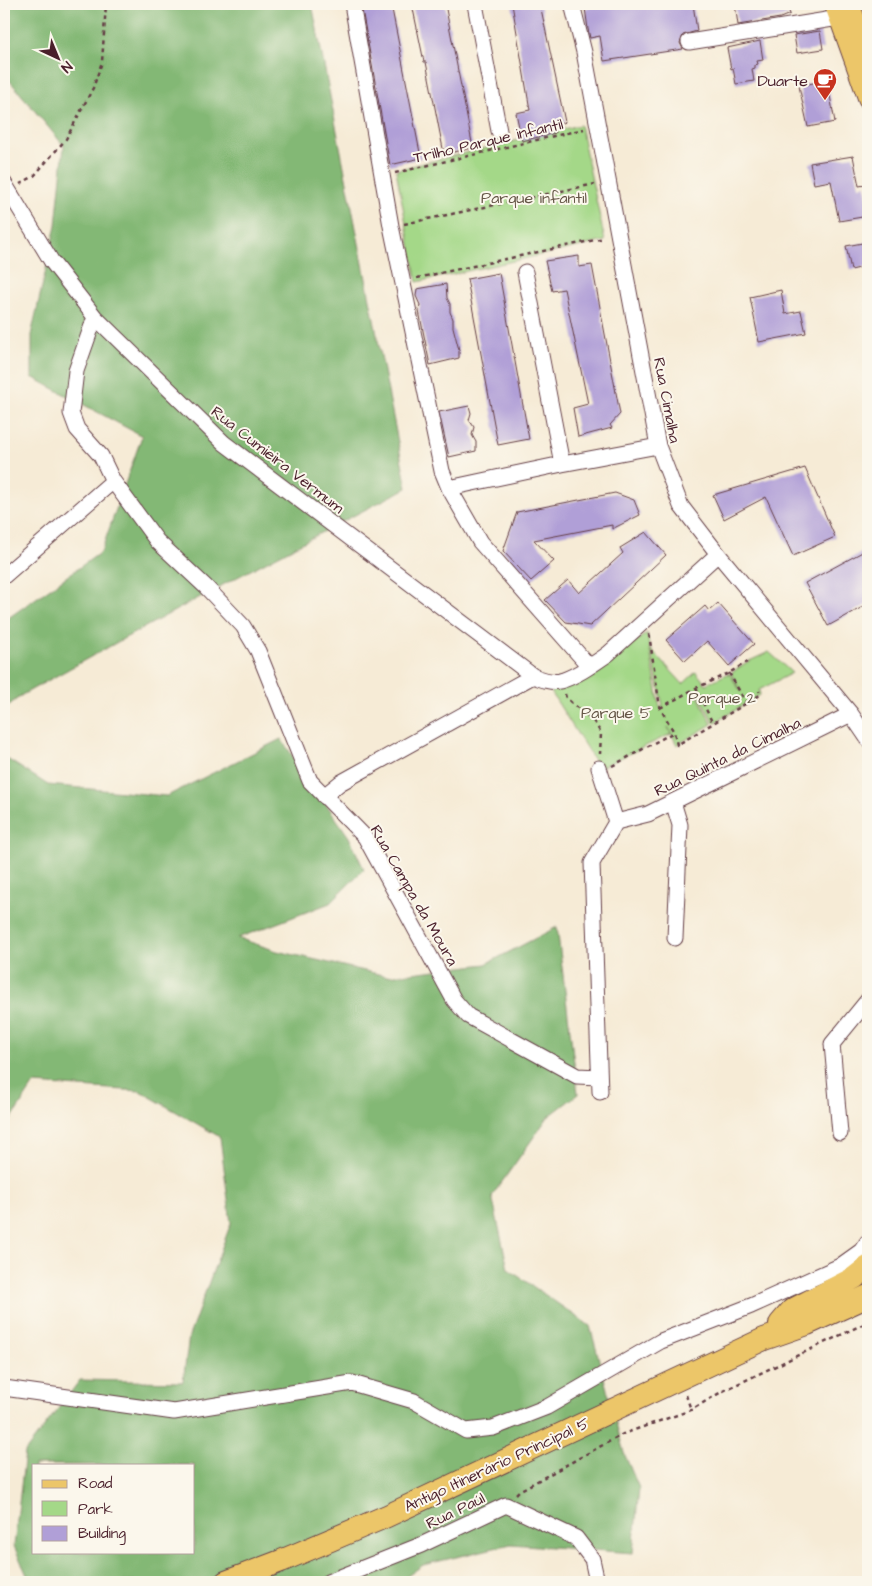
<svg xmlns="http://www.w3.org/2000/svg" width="872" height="1586" font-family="'Architects Daughter',sans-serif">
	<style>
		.green { fill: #a4d888; stroke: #777c5a }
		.forest { fill: #83b874; stroke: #666c50; fill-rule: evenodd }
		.building { fill: #b09fd7 }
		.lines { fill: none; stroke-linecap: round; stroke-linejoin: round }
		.minor-casing { stroke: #643e45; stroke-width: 17 }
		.major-casing { stroke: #643e45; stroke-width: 21 }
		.highway-casing { stroke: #643e45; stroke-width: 24 }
		.path { stroke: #643e45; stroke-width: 2.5; stroke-dasharray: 4 4; stroke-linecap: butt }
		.minor { stroke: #fff; stroke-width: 15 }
		.major { stroke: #ecc669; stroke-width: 19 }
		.highway { stroke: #ecc669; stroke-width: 22 }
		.labels { text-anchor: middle; stroke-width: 4; stroke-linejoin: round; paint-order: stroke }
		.poi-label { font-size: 16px; fill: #4a1f2b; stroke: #fbf7ec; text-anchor: end }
		.street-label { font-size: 16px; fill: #4a1f2b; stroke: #fbf7ec }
		.park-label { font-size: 16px; fill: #655647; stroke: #fbf7ec }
	</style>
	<rect width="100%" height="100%" fill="#fbf7ec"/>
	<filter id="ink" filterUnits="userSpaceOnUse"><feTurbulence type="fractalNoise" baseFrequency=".02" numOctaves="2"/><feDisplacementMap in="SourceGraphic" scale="10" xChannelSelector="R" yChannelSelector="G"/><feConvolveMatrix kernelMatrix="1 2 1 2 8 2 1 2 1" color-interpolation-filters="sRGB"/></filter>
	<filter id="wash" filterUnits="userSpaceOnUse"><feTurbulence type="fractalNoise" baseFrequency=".0096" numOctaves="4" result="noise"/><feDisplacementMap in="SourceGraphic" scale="20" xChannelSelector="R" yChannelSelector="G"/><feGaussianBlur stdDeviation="1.12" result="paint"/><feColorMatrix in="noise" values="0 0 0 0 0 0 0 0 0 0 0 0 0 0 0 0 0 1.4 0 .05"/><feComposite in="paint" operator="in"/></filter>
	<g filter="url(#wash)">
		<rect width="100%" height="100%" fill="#f6ebd6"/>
		<!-- green -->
		<path class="green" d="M580,125L605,241L417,282L396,170Z
			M647,633L660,708L663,706L651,649L683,684L696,672L706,684L729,673L741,692L731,673L747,662L769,652L792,673L759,690L760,695L714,723L696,689L695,690L712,724L677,745L668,727L671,734L599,768L551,692L592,675Z"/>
		<!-- forest -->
		<path class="forest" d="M4,4H308L313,9L407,488C277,555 149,624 22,695L4,709V621L101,552L142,436L32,377V331L56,225L64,146L4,74Z
			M281,739L349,837L364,869L330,903L238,938L277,951L387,976L486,964L557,927L578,1094L548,1117L492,1196L508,1269L590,1326L624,1453L639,1488L633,1553L511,1544L423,1565L399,1582H30L14,1546L25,1452L80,1380L183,1382L189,1336L231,1223L220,1137L140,1091L34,1084L6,1127L4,1137V757L48,785L167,796ZM34,1465H194V1552H34Z"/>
		<g id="blocks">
			<!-- building -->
			<path class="building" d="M361,4H391L421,158L390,165Z
				M412,4H445L473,148L444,154L426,62H424Z
				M512,4H540L565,122L553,126L555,133L522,141L516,113L530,110Z
				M591,4H693L697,31L683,35L680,43L683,49L604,61L600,36L590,38L588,29L585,8L591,7Z
				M735,4H786L790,14L780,18L738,25Z
				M820,31L823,49L797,53L794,35Z
				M760,41L763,60L757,61L758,64L755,65V68L752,69L754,81L736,84L733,68L731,69L727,48Z
				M827,80L835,122L808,127L799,86Z
				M853,156L859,186L865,185L868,203V216L839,221L831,181L814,184L810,163Z
				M868,242V266L851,270L846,246Z
				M579,256V267L592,265L620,414L610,425L612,428L578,437L573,408L588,404L564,289L552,291L545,261Z
				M499,273L529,439L498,445L467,279Z
				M446,284L447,298L450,304V312L453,319V327L459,350V358L430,365L419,311L420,305L416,296L417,289Z
				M781,290L785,314L801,311L806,333L759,342L750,297Z
				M469,406L471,413L469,420L474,427L472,435L476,442V451L449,457L439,412Z
				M805,468L835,537L793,556L766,497L724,519L713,495Z
				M615,493L634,500L640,515L612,529V525L534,540L554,561L531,581L503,551L517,512Z
				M646,532L666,555L590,626L566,622L545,600L568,580L579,593L623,553L620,548Z
				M868,549V604L828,626L805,583Z
				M718,603L754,644L729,666L707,641L685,661L666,640L705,606L709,611Z"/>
		</g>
	</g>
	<g filter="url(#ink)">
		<use href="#blocks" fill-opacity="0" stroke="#643e45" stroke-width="1"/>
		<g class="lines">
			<!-- minor casing -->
			<g class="minor-casing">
				<path id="minor" d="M352,4L391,226L442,471L449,488L480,542L589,666
					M475,4L499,131
					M572,4L584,52L658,446L681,506L718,554L851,714L868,739
					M689,42L839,18
					M4,183L52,262L95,317L224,443L533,676C541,679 551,683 560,681C576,677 595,663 608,654L718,554
					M525,272L562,464
					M95,317L76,371L71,413L77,429L101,456L113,481L157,541L206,587L243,626L258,651L310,781L365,837L454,1000L468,1016L577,1076L599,1077
					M449,488L562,464L658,446
					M4,576L113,481
					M599,768L616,822
					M324,796L340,783L533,676
					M673,802L680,825L675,938
					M616,822L648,814L851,714
					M600,1092L592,863L616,822
					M840,1133L832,1044L868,1000
					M4,1388L174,1412L352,1383L414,1401L466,1431L493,1428L547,1407L661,1341L751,1306L840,1266L861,1251L868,1241
					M328,1582L421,1545L506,1505L576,1538L592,1559L597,1582"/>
			</g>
			<!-- major casing -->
			<g class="major-casing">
				<path id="major" d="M834,4L868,99
					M850,4L868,55"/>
			</g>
			<!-- highway casing -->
			<g class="highway-casing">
				<path id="highway" d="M780,1324L792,1310L854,1278L868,1267
					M226,1582L281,1561L387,1516L764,1339L807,1324L868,1296"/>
			</g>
			<!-- path -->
			<path class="path" d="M395,173L584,129
				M20,184L34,176L66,139L93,88L102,62L106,4
				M404,224L595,184
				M417,278L604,238
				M649,634L660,708L674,732L677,745L760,695L759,691
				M729,673L747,704
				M696,688L713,724
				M565,694L566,698L594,722L601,733L600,754
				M660,708L696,688L729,673L747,662
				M612,766L674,732
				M686,1395L691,1410
				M516,1494L519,1491L623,1434L691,1410L723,1391L868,1322"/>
			<!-- minor -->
			<use href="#minor" class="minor"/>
			<!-- major -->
			<use href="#major" class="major"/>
			<!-- highway -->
			<use href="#highway" class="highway"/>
		</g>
	</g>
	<!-- icons -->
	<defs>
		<g id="cafe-pin" transform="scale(1.25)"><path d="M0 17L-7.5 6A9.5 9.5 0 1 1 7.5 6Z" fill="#c8321e" stroke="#fbf7ec"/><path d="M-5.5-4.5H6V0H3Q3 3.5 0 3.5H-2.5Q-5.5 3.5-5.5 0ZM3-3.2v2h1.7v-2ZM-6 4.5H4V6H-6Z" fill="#fff"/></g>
	</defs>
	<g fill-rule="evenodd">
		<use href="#cafe-pin" x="825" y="80"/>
	</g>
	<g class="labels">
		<!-- poi labels -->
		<g class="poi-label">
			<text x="808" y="86">Duarte</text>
		</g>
		<!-- street labels -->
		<g class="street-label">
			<text transform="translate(488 140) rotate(-13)" y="6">Trilho Parque infantil</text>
			<text transform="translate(668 400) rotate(79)" y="6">Rua Cimalha</text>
			<text transform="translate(278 459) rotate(38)" y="6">Rua Cumieira Vermum</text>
			<text transform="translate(727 756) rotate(-26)" y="6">Rua Quinta da Cimalha</text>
			<text transform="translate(415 895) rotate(60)" y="6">Rua Campa da Moura</text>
			<text transform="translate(496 1464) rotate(-25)" y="6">Antigo Itinerário Principal 5</text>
			<text transform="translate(455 1510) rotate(-26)" y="6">Rua Paúl</text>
		</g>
		<!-- park labels -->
		<g class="park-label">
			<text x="534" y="203">Parque infantil</text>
			<text x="722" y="703">Parque 2</text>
			<text x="616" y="718">Parque 5</text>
		</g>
	</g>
	<!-- margin -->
	<rect width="872" height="1586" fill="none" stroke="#fbf7ec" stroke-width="20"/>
	<!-- legend -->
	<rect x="32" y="1464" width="162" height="90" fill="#fbf7ec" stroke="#b4a19f"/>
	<rect x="42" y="1480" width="25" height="8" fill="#ecc669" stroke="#b4a19f"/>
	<text x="78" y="1488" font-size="15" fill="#4a1f2b">Road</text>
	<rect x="42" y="1501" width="25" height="15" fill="#a4d888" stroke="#b4a19f"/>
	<text x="78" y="1514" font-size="15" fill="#4a1f2b">Park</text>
	<rect x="42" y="1526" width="25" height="15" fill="#b09fd7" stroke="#b4a19f"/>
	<text x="78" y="1538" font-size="15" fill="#4a1f2b">Building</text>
	<!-- north arrow -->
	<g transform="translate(58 58) rotate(136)" stroke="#fbf7ec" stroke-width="4" paint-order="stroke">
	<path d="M0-4L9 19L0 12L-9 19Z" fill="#4a1f2b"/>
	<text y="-8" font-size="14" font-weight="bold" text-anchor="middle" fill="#4a1f2b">N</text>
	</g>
</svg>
